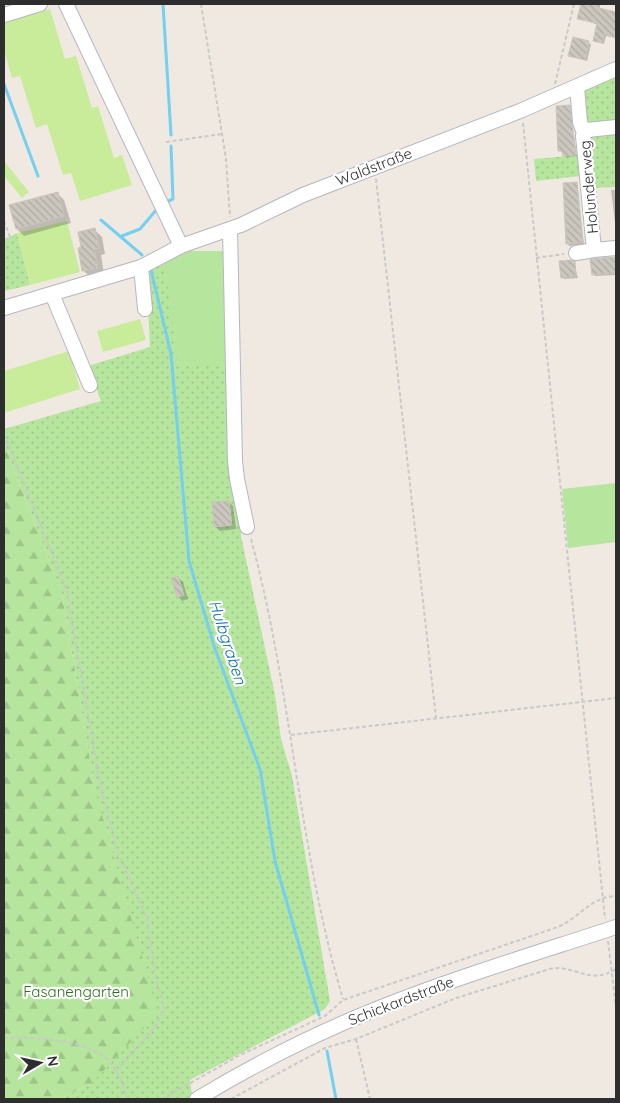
<svg xmlns="http://www.w3.org/2000/svg" width="620" height="1103" font-family="Quicksand,sans-serif">
	<style>
		.grass { fill: url(#grass-dots) }
		.forest { fill: url(#forest-firs) }
		.garden { fill: #b6e59e }
		.pitch { fill: #c9ec9a }
		.shadow { fill: #0003 }
		.lines { fill: none; stroke-linecap: round; stroke-linejoin: round }
		.stream { stroke: #75cff0; stroke-width: 3 }
		.building { fill: url(#building-back-hatch); stroke: #cbc5ba }
		.minor-casing { stroke: #b4b7c1; stroke-width: 16 }
		.path { stroke: #c9c9c9; stroke-width: 2; stroke-dasharray: 4 2.5; stroke-linecap: butt }
		.minor { stroke: #fff; stroke-width: 14 }
		.labels { text-anchor: middle; stroke-width: 4.5; stroke-linejoin: round; paint-order: stroke }
		.street-label { font-size: 15px; fill: #2e2e2e; stroke: #fff }
		.park-label { font-size: 15px; fill: #2c6e1b; stroke: #fff }
		.water-label { font-size: 16px; font-style: italic; fill: #0d6fa3; stroke: #fff }
	</style>
	<defs>
		<pattern id="grass-dots" width="8" height="8" patternUnits="userSpaceOnUse" patternTransform="scale(1.25)"><rect width="8" height="8" fill="#b6e59e"/><path d="M2 2h.1M6 6h.1" fill="none" stroke="#9dc588" stroke-width="1.8" stroke-linecap="round"/></pattern>
		<pattern id="forest-firs" width="22" height="20" patternUnits="userSpaceOnUse" patternTransform="scale(1.25)"><rect width="22" height="20" fill="#b6e59e"/><path d="M5 1l3.5 6h-7zM16 11l3.5 6h-7z" fill="#9dc588"/></pattern>
		<pattern id="building-back-hatch" width="6" height="6" patternUnits="userSpaceOnUse" patternTransform="scale(1.25)"><rect width="6" height="6" fill="#cbc7bf"/><path d="M-1 5l2 2M0 0l6 6M5-1l2 2" fill="none" stroke="#afaba4"/></pattern>
	</defs>
	<rect width="100%" height="100%" fill="#efe9e1"/>
	<!-- grass -->
	<path class="grass" d="M616,76V122L585,125L580,90Z
		M616,131V187L591,188L587,140L592,134Z
		M579,155L580,176L536,181L534,159Z
		M17,233L30,285L4,291V240Z
		M164,261L227,364L241,536L275,695L281,739L292,776L330,1001L325,1009L190,1080L192,1096L187,1099H60L92,1083L95,790L62,594L4,443V429L101,401L88,366L150,347L146,269Z"/>
	<!-- forest -->
	<path class="forest" d="M4,443L62,594L95,790L158,1013L92,1083L60,1099H4Z"/>
	<!-- garden -->
	<path class="garden" d="M190,251H224L227,364L178,365L164,261Z
		M616,483V542L568,548L562,489Z"/>
	<!-- pitch -->
	<path class="pitch" d="M50,9L65,59L76,56L92,108L98,106L114,158L122,155L132,185L80,201L71,173L63,175L47,124L36,128L20,76L12,78L4,50V23Z
		M4,161L29,192L22,198L4,176Z
		M67,221L80,272L30,285L17,233Z
		M140,319L146,340L103,352L97,331Z
		M69,351L80,389L4,413V371Z"/>
	<!-- shadow -->
	<path class="shadow" d="M582,4L599,5L601,10L616,13V38L606,36L604,44L594,41L598,25L579,18Z
		M574,39L591,44L587,61L570,55Z
		M569,106L577,156L566,157L564,152L559,151Z
		M576,183L584,244L569,246L568,244Z
		M611,190H616V224L615,223Z
		M57,193L64,200L71,223L24,236L17,229Z
		M95,230L102,237L105,254L101,255L104,274L90,277L83,270V248Z
		M616,258V275L595,276L593,274L592,261Z
		M574,263L578,278L564,279L562,277Z
		M229,502L233,506L236,529L220,531L215,526Z
		M178,578L183,582L188,599L182,601L178,596Z"/>
	<g class="lines">
		<!-- stream -->
		<path class="stream" d="M163,4L171,135
			M4,84L38,176
			M166,202L173,199L171,146
			M101,220L142,255
			M122,236L140,229L157,209
			M151,270L171,354L189,561L215,649L260,769L275,861L319,1015
			M327,1051L336,1099"/>
	</g>
	<!-- building -->
	<path class="building" d="M581,4H600L599,8L616,12V37L604,34L602,43L593,41L597,23L577,19Z
		M573,37L589,41L585,60L568,56Z
		M570,105L576,155L563,156L562,151H558L556,106Z
		M577,182L583,242L566,244L563,183Z
		M58,192L64,216L16,229L9,205Z
		M95,228L99,248L94,249L98,268L82,271L78,248L81,247L78,232Z
		M616,257V273L592,275L590,259Z
		M571,260L575,261L576,276L561,278L559,261Z
		M229,501L232,525L214,527L212,502Z
		M178,576L184,595L177,597L171,578Z"/>
	<g class="lines">
		<!-- minor casing -->
		<g class="minor-casing">
			<path id="minor" d="M66,4L181,246
				M4,15L40,4
				M577,87L580,122L584,133
				M616,127L587,130L583,136L594,250L616,248
				M230,229L235,461L237,479L247,527
				M576,253L594,250
				M141,267L145,309
				M52,294L90,385
				M4,308L141,267L181,246L241,225L303,195L520,111L616,69
				M197,1099C255,1064 316,1033 379,1008C457,977 537,953 616,927"/>
		</g>
		<!-- path -->
		<path class="path" d="M201,4L226,159L230,217
			M555,84L574,4
			M523,123L605,919
			M4,129V132
			M166,142L222,134
			M376,179L436,718
			M4,221L10,237L4,240
			M536,258L564,254
			M4,434L67,591L98,774L117,851L147,918L155,975L165,1010L151,1032L115,1072
			M251,539C292,690 298,849 343,999
			M291,735L616,698
			M608,941L616,1007
			M4,1038C33,1037 82,1039 106,1058C117,1067 123,1086 127,1099
			M356,1039L370,1099
			M162,1099L240,1055L325,1016L343,1000L558,927C579,918 592,896 616,896
			M231,1099L325,1048L356,1039L456,998L553,968C580,967 590,985 616,969"/>
		<!-- minor -->
		<use href="#minor" class="minor"/>
	</g>
	<g class="labels">
		<!-- street labels -->
		<g class="street-label">
			<text transform="translate(374 167) rotate(-21)" y="5">Waldstraße</text>
			<text transform="translate(589 187) rotate(-95)" y="5">Holunderweg</text>
			<text transform="translate(401 1001) rotate(-21)" y="5">Schickardstraße</text>
		</g>
		<!-- park labels -->
		<g class="park-label">
			<text x="76" y="997">Fasanengarten</text>
		</g>
		<!-- water labels -->
		<g class="water-label">
			<text transform="translate(228 642) rotate(72)" y="6">Hulbgraben</text>
		</g>
	</g>
	<!-- border -->
	<rect width="620" height="1103" fill="none" stroke="#2e2e2e" stroke-width="10"/>
	<!-- north arrow -->
	<g transform="translate(40 1063) rotate(81)" stroke="#ffffff" stroke-width="4" paint-order="stroke">
	<path d="M0-4L9 19L0 12L-9 19Z" fill="#2e2e2e"/>
	<text y="-8" font-size="14" font-weight="bold" text-anchor="middle" fill="#2e2e2e">N</text>
	</g>
</svg>
